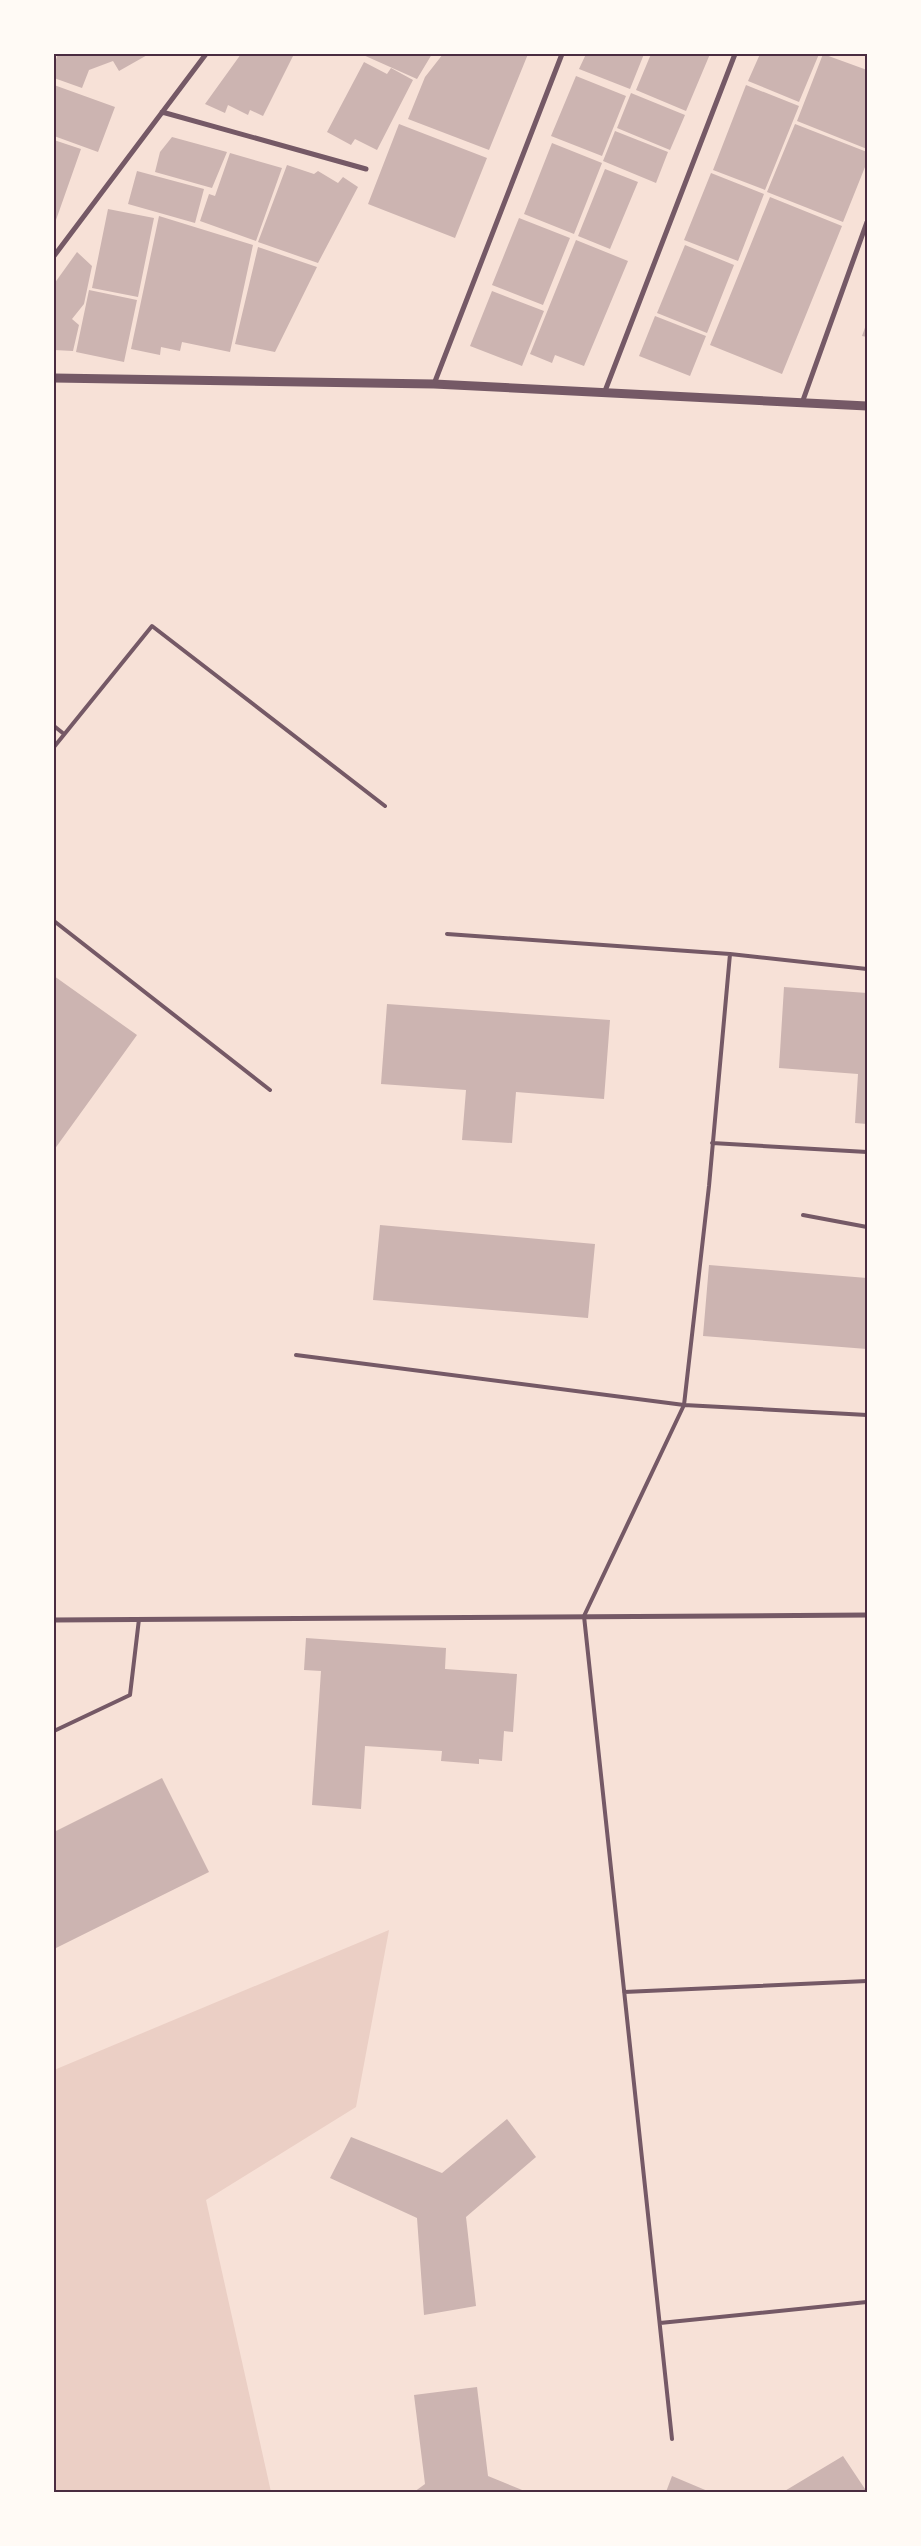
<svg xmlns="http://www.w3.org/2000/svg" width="921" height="2546" font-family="Manrope,sans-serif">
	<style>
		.green { fill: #ebcfc5 }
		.building { fill: #ccb4b1 }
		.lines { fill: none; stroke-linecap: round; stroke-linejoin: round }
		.service { stroke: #755966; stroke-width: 4 }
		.minor { stroke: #755966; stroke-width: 5 }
		.tertiary { stroke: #755966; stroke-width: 9 }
		.neatline { fill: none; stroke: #4a2c40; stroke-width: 2 }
	</style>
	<rect width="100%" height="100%" fill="#f7e1d7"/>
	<!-- green -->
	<path class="green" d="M389,1930L356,2107L206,2200L271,2492H54V2070Z"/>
	<!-- building -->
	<path class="building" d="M58,54H149L119,71L113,61L89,70L82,88L54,78V65Z
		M241,54H294L263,116L250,110L248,115L228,105L225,113L205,104Z
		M361,54H432L417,79Z
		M443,54H528L489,150L408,119L425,77Z
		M586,54H644L630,89L579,69Z
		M651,54H710L686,111L636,90Z
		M760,54H819L799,102L748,81Z
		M823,54L867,70V149L797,121Z
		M364,62L387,74L391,68L413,80L377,150L355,139L351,145L327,132Z
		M576,76L626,96L602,156L551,136Z
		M54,85L115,107L98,152L54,136Z
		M746,85L799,106L765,190L713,170Z
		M631,93L685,115L670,150L617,128Z
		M399,124L487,158L455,238L368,204Z
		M795,124L867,152V162L843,222L767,192Z
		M615,131L668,152L656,183L603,161Z
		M172,137L227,152L212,188L155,172L160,152Z
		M54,140L81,149L56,220L54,219Z
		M552,143L602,163L574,234L524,214Z
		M230,153L282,168L256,241L200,221L209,194L215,196Z
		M287,165L314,174L318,171L338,183L343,177L358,187L318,263L258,242Z
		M605,169L638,182L610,249L578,236Z
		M137,171L204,189L195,223L128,204Z
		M711,173L764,194L738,261L684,240Z
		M770,197L842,226L782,374L710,345Z
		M108,209L154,218L138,297L92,288Z
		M159,216L253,245L230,352L182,342L180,351L161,347L160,355L131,349Z
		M519,218L570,238L543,305L492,285Z
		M576,240L628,261L584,366L555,355L552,363L530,354Z
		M685,245L734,265L707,333L657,313Z
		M258,247L317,267L275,352L235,344Z
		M77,252L92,266L84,304L72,319L79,325L73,351L54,350V284Z
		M89,290L137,300L124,362L76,352Z
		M492,291L544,311L522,366L470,346Z
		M655,316L706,336L690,376L639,356Z
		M867,322V337L862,336Z
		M54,976L137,1035L54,1150Z
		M784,987L867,993V1124L855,1123L858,1074L779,1068Z
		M387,1004L610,1020L604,1099L516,1092L512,1143L462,1140L466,1090L381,1084Z
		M380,1225L595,1244L588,1318L373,1300Z
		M709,1265L867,1278V1349L703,1336Z
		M306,1638L446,1648L445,1669L517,1674L513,1732L504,1731L502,1761L479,1759V1764L441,1761L442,1751L365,1746L361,1809L312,1805L321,1671L304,1670Z
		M162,1778L209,1872L54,1949V1832Z
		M507,2119L536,2157L466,2217L476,2306L424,2315L417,2218L330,2178L351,2137L442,2173Z
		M477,2387L488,2476L527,2492H414L425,2484L414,2395Z
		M843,2456L867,2492H783Z
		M672,2476L710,2492H666Z"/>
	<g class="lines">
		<!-- service -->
		<path class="service" d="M54,726L64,734
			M54,747L152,626L385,806
			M54,921L270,1090
			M447,934L730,954L867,969
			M712,1143L867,1152
			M803,1215L867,1227
			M296,1355L684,1405L867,1415
			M54,1731L130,1695L139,1619
			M624,1992L867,1981
			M660,2323L867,2302
			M672,2439L584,1616L684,1405L709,1186L730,954"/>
		<!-- minor -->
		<path class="minor" d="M162,112L366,169
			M54,256L206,54
			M434,384L562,54
			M605,391L735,54
			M802,403L867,222
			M54,1620L867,1615"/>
		<!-- tertiary -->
		<path class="tertiary" d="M54,378L434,384L867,406"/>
	</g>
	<!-- border -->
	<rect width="921" height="2546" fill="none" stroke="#fffaf5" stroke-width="110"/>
	<rect x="55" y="55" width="811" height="2436" class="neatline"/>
</svg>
